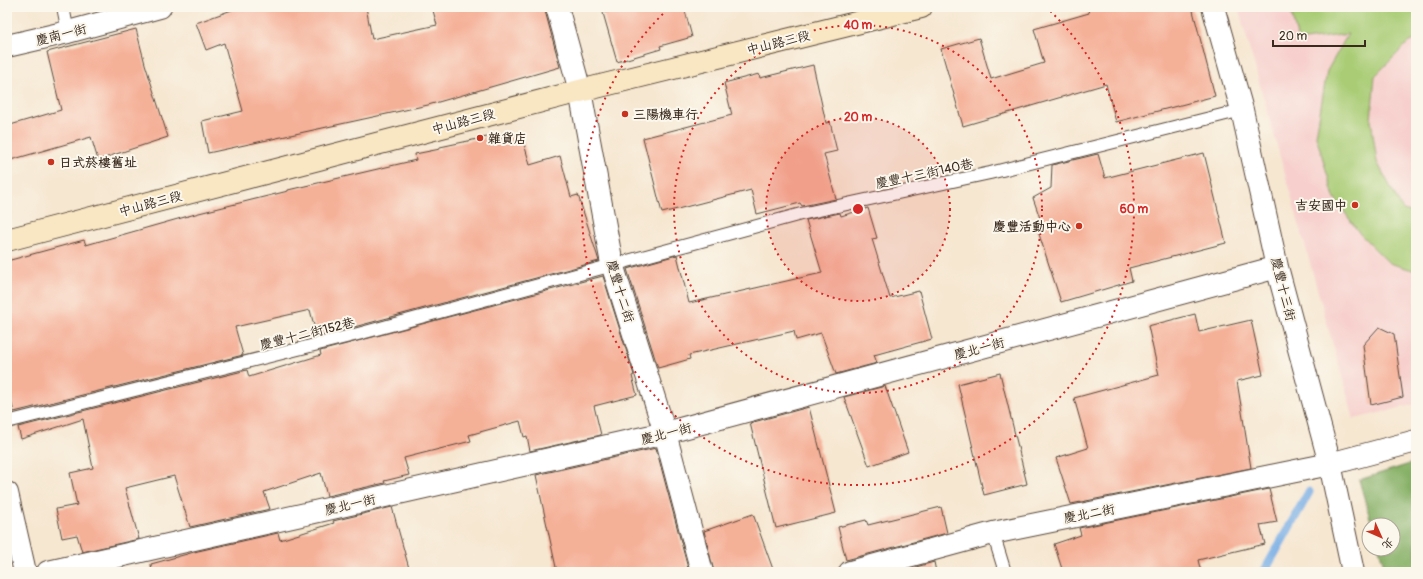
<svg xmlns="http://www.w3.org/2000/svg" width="1423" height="579" font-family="Pangolin,'LXGW WenKai TC',sans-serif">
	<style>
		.built { fill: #f7d0cd }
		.green { fill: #a9cc74; stroke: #727b49 }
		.forest { fill: #86b066; stroke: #606d42 }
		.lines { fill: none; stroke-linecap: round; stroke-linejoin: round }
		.stream { stroke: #77ade5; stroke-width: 9 }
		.building { fill: #f5b098 }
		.lane-casing { stroke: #574639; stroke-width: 14 }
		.street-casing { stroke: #574639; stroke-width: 24 }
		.secondary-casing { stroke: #574639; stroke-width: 24 }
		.lane { stroke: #fff; stroke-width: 12 }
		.street { stroke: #fff; stroke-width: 22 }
		.secondary { stroke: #f9e7c3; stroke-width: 22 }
		.ring { fill: none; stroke: #d62828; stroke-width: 2; stroke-dasharray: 2 4 }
		.poi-dot { fill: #c8321e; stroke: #fbf7ec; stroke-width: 1.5 }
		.labels { text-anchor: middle; stroke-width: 4; stroke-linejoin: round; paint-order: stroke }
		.street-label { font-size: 13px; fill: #3b2a1e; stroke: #fbf7ec }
		.poi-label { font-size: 13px; font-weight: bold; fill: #3b2a1e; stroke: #fbf7ec; text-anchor: start }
		.centre { fill: #d62828; stroke: #fbf7ec; stroke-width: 2 }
		.ring-label { font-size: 12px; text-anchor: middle; font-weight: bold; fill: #d62828; stroke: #fbf7ec; stroke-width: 4; stroke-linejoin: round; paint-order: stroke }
	</style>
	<rect width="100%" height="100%" fill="#fbf7ec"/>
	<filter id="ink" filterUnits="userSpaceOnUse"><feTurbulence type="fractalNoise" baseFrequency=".025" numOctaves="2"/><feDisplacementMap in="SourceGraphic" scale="8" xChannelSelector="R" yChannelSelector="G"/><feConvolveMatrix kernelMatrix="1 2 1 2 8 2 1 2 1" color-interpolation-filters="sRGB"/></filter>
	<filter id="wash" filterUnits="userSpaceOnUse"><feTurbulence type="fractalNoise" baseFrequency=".012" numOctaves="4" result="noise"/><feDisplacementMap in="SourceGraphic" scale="16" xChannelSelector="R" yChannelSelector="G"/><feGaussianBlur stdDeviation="0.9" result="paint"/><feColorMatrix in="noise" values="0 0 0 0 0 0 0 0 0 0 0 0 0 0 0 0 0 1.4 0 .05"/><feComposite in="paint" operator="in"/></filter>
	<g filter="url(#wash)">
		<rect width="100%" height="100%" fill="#f6e7d1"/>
		<!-- built -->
		<path class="built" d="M1238,7H1416V404L1354,419Z"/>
		<!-- green -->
		<path class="green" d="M1309,7H1416V40L1409,42L1375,76L1371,120L1377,162L1403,210L1416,213V271L1389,263L1360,234L1334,197L1316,136L1327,71L1348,34L1298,41L1291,11Z"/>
		<!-- forest -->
		<path class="forest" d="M1416,462V572H1386L1379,549H1393V525H1372L1359,480Z"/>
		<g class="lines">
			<!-- stream -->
			<path class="stream" d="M1264,572L1309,492"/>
		</g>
		<g id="blocks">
			<!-- building -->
			<path class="building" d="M240,7H366L372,39L437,25L432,7H544L560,67L428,105L208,153L202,121L243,111L224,43L206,50L196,23Z
				M622,7H684L692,37L660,46L661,49L617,62L603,13Z
				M1087,7H1192L1215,96L1116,122L1106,84L963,126L941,49L979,38L991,79L1044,63L1034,29L1089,13Z
				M136,29L145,64L168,137L98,160L91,137L7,161V126L61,110L47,52Z
				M813,65L826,123L830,122L837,151L824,154L836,199L802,206L800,203L757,214L751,190L662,213L643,138L732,115L724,83L759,74L760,78Z
				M521,133L530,165L560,156L571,197L578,195L599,261L317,337L310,310L235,327L243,355L14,412L7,386V261L84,240L86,245L199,213L288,191V190L416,160L415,154L440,149V147L501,134L502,139Z
				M1204,153L1226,243L1129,268L1132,281L1061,302L1037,228L1042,224L1033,198L1051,188L1052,165L1098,154L1105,178Z
				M868,208L877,238L872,239L890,298L919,291L932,339L874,355L877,363L836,374L821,333L796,340L794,331L689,355L690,359L658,368L627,269L677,255L689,303L822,273L806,220L840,213L841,216Z
				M603,276L634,375L632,376L637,395L594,406L601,435L530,451L527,436L524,437L520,421L469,435L471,441L404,458L409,475L384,481L385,483L327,496L321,473L264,492L270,509L190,527L174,476L125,488L139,539L82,552L77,535L62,538L56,509L77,505L70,473L93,468L83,419L21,439L18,427L247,370L249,377L321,355L320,351Z
				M1195,314L1199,332L1251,320L1263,375L1237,381L1251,468L1071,504L1056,458L1088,448L1074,398L1159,375L1148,326Z
				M1379,327L1394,334L1403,397L1371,405L1363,345Z
				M1000,373L1027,484L984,495L958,384Z
				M885,386L908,452L869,466L844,397Z
				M809,407L836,513L776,528L750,423Z
				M656,448L689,572H557L536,475Z
				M1269,489L1277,522L1260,525L1265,544L1198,560L1201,572H1063L1054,544L1081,535L1079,528Z
				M392,507L410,572H152L151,564L198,551L278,533L280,540L334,523L333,521Z
				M941,507L947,533L846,560L838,527L866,520L868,525Z
				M753,514L774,572H714L704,531Z
				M934,562L936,572H898Z"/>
		</g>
	</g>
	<g filter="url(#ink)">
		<use href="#blocks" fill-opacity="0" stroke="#574639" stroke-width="1"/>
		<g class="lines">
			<!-- lane casing -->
			<g class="lane-casing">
				<path id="lane" d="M63,7L68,32
					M7,422L358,334L801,214L990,173L1242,110
					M993,533L1005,572"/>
			</g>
			<!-- street casing -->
			<g class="street-casing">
				<path id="street" d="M557,7L580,91L612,264L665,433L702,572
					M1213,7L1242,110L1277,267L1330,464L1353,572
					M7,46L68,32L160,7
					M7,493L25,572
					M48,572L665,433L1277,267
					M850,572L993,533L1330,464L1416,441"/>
			</g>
			<!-- secondary casing -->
			<g class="secondary-casing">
				<path id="secondary" d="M7,240L580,91L921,7"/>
			</g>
			<!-- lane -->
			<use href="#lane" class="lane"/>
			<!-- street -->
			<use href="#street" class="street"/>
			<!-- secondary -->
			<use href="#secondary" class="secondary"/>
		</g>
	</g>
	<!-- distance rings -->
	<circle cx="858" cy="209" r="92" fill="#d62828" fill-opacity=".12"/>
	<g class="ring">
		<circle cx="858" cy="209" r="92"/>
		<circle cx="858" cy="209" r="184"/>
		<path d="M1046 7A276 276 0 1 1 670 7"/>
	</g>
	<!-- markers -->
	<g class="poi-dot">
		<circle cx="625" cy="114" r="4"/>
		<circle cx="480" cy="138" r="4"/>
		<circle cx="51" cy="162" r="4"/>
		<circle cx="1355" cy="205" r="4"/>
		<circle cx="1079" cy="226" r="4"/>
	</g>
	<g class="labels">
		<!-- street labels -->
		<g class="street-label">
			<text transform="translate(61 34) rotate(-14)" y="5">慶南一街</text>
			<text transform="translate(778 42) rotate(-14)" y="5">中山路三段</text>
			<text transform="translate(463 121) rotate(-15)" y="5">中山路三段</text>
			<text transform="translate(924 173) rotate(-12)" y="5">慶豐十三街140巷</text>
			<text transform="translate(150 203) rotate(-15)" y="5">中山路三段</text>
			<text transform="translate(1284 289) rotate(76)" y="5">慶豐十三街</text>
			<text transform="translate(621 291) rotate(73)" y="5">慶豐十二街</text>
			<text transform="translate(307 333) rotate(-14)" y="5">慶豐十二街152巷</text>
			<text transform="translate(979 348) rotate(-15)" y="5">慶北一街</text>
			<text transform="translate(666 433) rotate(-14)" y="5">慶北一街</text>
			<text transform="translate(350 504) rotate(-13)" y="5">慶北一街</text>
			<text transform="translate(1089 513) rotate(-11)" y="5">慶北二街</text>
		</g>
		<!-- poi labels -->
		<g class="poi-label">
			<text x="633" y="119">三陽機車行</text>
			<text x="488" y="143">雜貨店</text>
			<text x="59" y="167">日式菸樓舊址</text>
			<text x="1347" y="210" text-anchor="end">吉安國中</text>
			<text x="1071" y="231" text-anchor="end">慶豐活動中心</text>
		</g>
	</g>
	<circle cx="858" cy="209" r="6" class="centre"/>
	<g class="ring-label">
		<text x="858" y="29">40 m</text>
		<text x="858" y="121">20 m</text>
		<text x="1134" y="213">60 m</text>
	</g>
	<!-- margin -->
	<rect width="1423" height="579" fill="none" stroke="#fbf7ec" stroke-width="24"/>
	<!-- north arrow -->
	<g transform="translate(1381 537) rotate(135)"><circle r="19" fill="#fbf7ec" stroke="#aea59a"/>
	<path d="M0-3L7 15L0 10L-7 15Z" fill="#c8321e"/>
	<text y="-6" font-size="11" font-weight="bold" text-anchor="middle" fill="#3b2a1e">北</text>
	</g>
	<!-- scale -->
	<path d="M1273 40v6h92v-6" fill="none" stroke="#3b2a1e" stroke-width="2"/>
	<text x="1279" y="40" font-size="12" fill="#3b2a1e" stroke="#fbf7ec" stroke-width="3" paint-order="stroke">20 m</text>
</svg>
